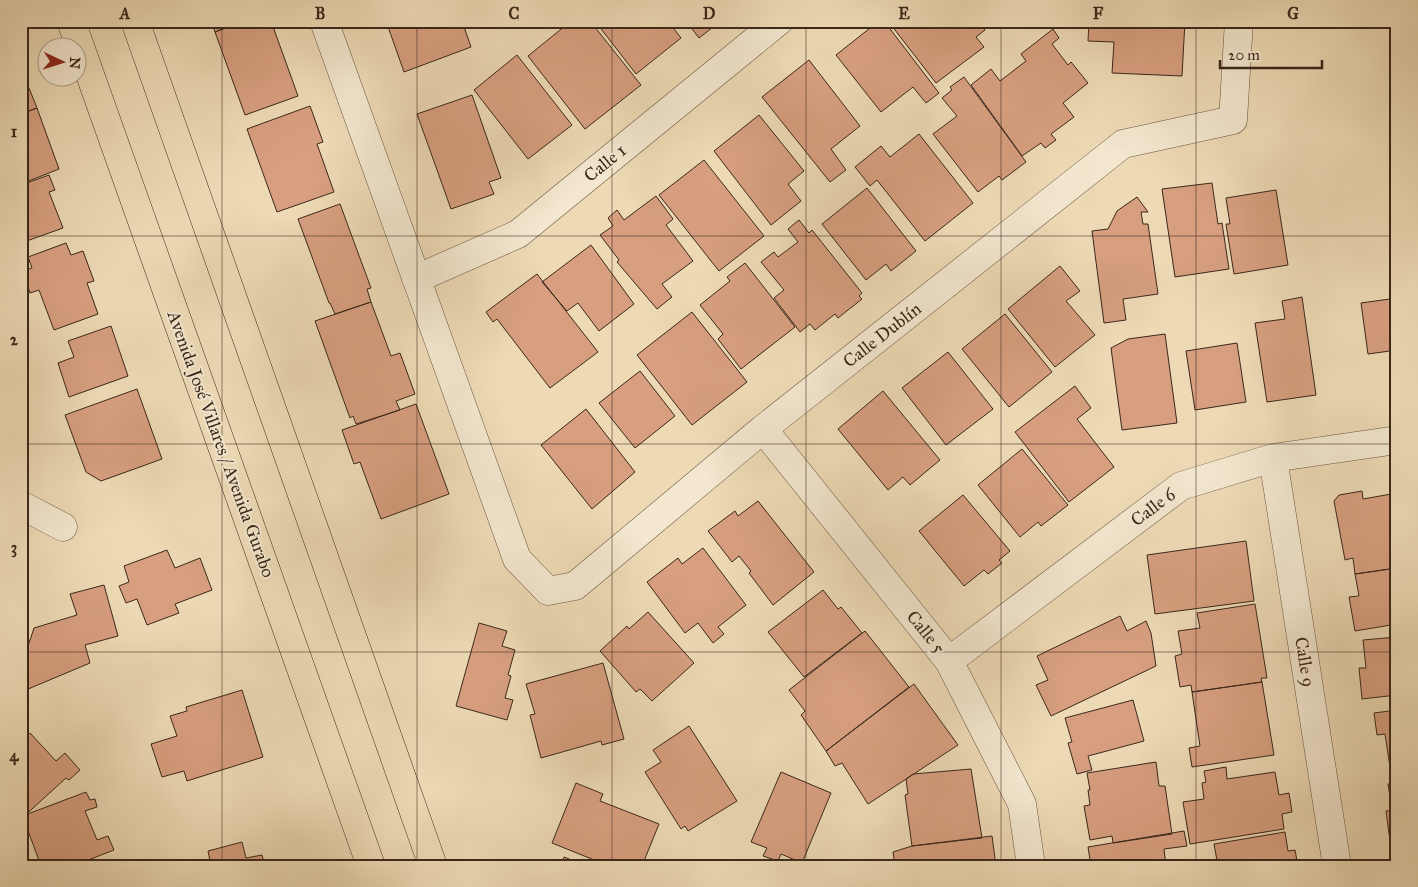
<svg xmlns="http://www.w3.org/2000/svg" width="1418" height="887" font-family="'IM FELL Great Primer',serif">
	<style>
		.building { fill: #d79f80; stroke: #3b271a }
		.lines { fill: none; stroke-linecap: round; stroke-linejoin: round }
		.street-casing { stroke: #685441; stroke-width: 29 }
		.primary-casing { stroke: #3b271a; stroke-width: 29 }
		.street { stroke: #f3e7cf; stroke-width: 28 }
		.primary { stroke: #eddab5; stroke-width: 28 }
		.grid { fill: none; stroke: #3b271a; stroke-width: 1; stroke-opacity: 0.55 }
		.labels { text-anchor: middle; stroke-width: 4; stroke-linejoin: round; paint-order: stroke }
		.street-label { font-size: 18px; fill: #3b271a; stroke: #f3e7cf }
		.neatline { fill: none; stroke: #3b271a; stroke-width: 2 }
		.grid-label { font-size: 16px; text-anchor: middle; font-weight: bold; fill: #3b271a }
	</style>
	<rect width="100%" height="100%" fill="#eddab5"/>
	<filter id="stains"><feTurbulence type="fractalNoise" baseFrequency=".004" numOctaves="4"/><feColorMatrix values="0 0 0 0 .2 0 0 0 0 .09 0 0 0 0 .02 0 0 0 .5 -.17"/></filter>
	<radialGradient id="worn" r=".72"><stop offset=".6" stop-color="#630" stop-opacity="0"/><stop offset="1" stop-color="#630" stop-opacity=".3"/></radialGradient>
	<!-- building -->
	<path class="building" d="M211,21H243L215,32Z
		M243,21H271L298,96L245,115L215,32Z
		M386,21H462L471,47L404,72Z
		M571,21H590L641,85L585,129L528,56Z
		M595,21H668L681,38L636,74Z
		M686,21H721L699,38Z
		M879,21H884L939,93L926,103L913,87L881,112L836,55Z
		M888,21H978L985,30L976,37L984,47L936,83Z
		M1089,21H1185L1182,76L1112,73L1114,42L1088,41Z
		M1053,29L1059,38L1052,44L1068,65L1071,62L1088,83L1063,103L1074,117L1051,134L1056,140L1045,148L1041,143L1022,156L971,85L991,69L1000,81L1026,61L1021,54Z
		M517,55L572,125L528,159L474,90Z
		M809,60L860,126L831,149L846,170L830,182L762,97Z
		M21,68L37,108L21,114Z
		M964,77L1026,162L1002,180L999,176L978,192L933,134L957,116L942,98L952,90L950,87Z
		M472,95L501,178L489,182L494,194L451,209L417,114Z
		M310,106L323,142L317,144L334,192L277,212L247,129Z
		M37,108L59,169L21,184V114Z
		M759,115L804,171L788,184L801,201L771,225L714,151Z
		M919,134L973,203L925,241L877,180L870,186L855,167L881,146L890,157Z
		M704,160L764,236L719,271L659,195Z
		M49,175L55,190L49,192L63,228L21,243V185Z
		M1212,183L1218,224L1222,223L1229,269L1175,277L1162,189Z
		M867,188L916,251L891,271L886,264L866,280L822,224Z
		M1276,190L1288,265L1234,274L1226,224H1230L1226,198Z
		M656,196L673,219L666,225L693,261L662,284L672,297L657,309L617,262L619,260L600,235L613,226L608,218L617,210L624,220Z
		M1137,197L1148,212H1141L1143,224H1148L1158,294L1123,299L1126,320L1104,323L1092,231L1108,229L1117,211Z
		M340,204L371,288L367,289L371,302L335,314L330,303H329L298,219Z
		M799,220L809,233L812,230L862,293L859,296L862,299L838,318L835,314L815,330L810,324L800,332L774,298L784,290L761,262L774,252L778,257L798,242L788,229Z
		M66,243L71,255L83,251L94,281L87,283L98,314L54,330L39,290L30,293L22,271L32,268L28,257Z
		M591,245L634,304L599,331L578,303L567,311L542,282Z
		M745,263L795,327L741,369L718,339L723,334L700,305L730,281L727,277Z
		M1060,266L1080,291L1066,301L1095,335L1055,367L1008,309Z
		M537,274L598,352L550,388L497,319L493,322L486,312Z
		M1302,297L1316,395L1267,402L1255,323L1285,319L1282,301Z
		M1397,298V350L1368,354L1361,303Z
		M371,302L391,356L400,353L415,394L396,401L400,410L356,424L353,416L350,418L315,321Z
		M692,312L747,382L692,425L637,355Z
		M1005,314L1052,372L1009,407L962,349Z
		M111,326L128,376L69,397L58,363L74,357L68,341Z
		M1165,334L1177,423L1122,430L1111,348L1128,339Z
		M1237,343L1246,402L1195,410L1186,351Z
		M948,352L993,409L946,445L902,388Z
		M640,371L675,416L635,448L599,403Z
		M1075,386L1091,408L1077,419L1114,467L1069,502L1015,432Z
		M137,389L162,459L101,481L86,472L65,415Z
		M883,391L940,460L910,485L903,477L888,490L838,429Z
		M416,404L449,494L381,519L360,462L354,464L342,430Z
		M586,409L635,472L592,509L541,445Z
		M1022,449L1068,505L1041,526L1038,522L1020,537L978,485Z
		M1362,491L1363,499L1397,493V568L1355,574L1353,558L1345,560L1334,501L1339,495Z
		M963,495L1010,551L999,560L1002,563L988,574L984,570L964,586L919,531Z
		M758,501L814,572L773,605L749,573L751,571L739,556L732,562L708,531L735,511L738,516Z
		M1246,541L1254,601L1155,614L1147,555Z
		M703,548L746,605L718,627L724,634L713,643L698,623L685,633L647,582L678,558L682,564Z
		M167,550L175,568L200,558L212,590L175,604L179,613L147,625L137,599L126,603L119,586L129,582L124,566Z
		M1397,568V624L1355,631L1349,597L1359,596L1355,574Z
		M104,585L118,636L85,645L90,663L21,692V667L34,628L77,615L70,594Z
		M823,590L838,609L841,607L862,633L804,677L768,632Z
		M1255,604L1267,678H1261L1262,682L1192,692L1191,685L1180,687L1175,656L1182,654L1178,631L1200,628L1197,613Z
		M648,612L694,663L652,701L640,689L636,692L600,651L627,626L629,629Z
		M1120,616L1127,631L1146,621L1151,633L1156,666L1051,716L1036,685L1048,680L1037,656Z
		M479,623L507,631L502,646L515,650L508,675L511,676L505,698L513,700L507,720L456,706Z
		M865,631L909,687L826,751L801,715L805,711L789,690Z
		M1397,637V695L1362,699L1359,668H1366L1363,640Z
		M603,663L624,739L602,745L601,741L541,758L530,715L535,714L526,684Z
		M1262,682L1274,755L1192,767L1189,748L1200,746L1192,692Z
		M914,684L958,745L868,804L842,763L835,766L826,751Z
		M242,690L263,757L187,781L184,771L162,777L151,744L177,736L170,716L187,711L186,707Z
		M1133,700L1144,741L1088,756L1092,770L1077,774L1068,743L1072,742L1065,718Z
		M1397,710V766L1390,767L1385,734L1377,735L1374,713Z
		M689,726L737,801L688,831L685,826L681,829L645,772L661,762L653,750Z
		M21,728L28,735L30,733L56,761L65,753L80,770L69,780L66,778L21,819Z
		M1156,762L1159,786H1165L1172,834L1113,843L1112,836L1090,840L1084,806L1090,805L1088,790H1090L1087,773Z
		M1226,767L1227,779L1275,772L1279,795L1289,793L1292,812L1282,814L1284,829L1190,844L1183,802L1204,799L1202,783L1206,782L1204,771Z
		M971,769L982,838L912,846L905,795L908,794L906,779L913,774Z
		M781,772L831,793L802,863L781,854L778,861L763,856L767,848L751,842Z
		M1397,782V840L1390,841L1386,811L1392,810L1388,784Z
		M576,783L603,794L600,801L659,824L642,866H609L552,843Z
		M86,792L90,800L95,799L97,807L85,811L97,840L108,836L114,850L73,866H41L23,817L25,815Z
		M1184,831L1187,846L1164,849L1166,866H1091L1088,847Z
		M1285,832L1288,851L1295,850L1298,866H1218L1214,844Z
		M992,836L996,866H895L893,852L912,846Z
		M242,842L246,858L262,855L265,866H211L208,851Z
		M564,857L587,866H561Z"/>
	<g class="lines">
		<!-- street casing -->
		<g class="street-casing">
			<path id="street" d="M324,21L517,559L548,591L575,586L763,429L1123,144L1233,120L1239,21
				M416,279L518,234L779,21
				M763,429L949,661L1022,804L1031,866
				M1273,458L1337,866
				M21,505L63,527
				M949,661L1181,486L1273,458L1397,440"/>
		</g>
		<!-- primary casing -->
		<g class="primary-casing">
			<path id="primary" d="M71,21L371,866
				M135,21L433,866"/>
		</g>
		<!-- street -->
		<use href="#street" class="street"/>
		<!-- primary -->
		<use href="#primary" class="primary"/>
	</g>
	<!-- grid -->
	<path class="grid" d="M222,21V866M417,21V866M612,21V866M806,21V866M1001,21V866M1196,21V866M21,236H1397M21,444H1397M21,652H1397"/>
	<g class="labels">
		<!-- street labels -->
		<g class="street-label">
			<text transform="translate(605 163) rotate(-39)" y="6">Calle 1</text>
			<text transform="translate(882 335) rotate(-38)" y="6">Calle Dublín</text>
			<text transform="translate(221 444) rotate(70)" y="6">Avenida José Villares / Avenida Gurabo</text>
			<text transform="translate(1153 507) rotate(-37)" y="6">Calle 6</text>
			<text transform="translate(926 632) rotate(51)" y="6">Calle 5</text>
			<text transform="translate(1305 662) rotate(81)" y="6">Calle 9</text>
		</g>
	</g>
	<!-- margin -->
	<rect width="1418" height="887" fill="none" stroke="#eddab5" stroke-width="55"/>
	<!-- north arrow -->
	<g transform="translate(62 62) rotate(94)"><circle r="24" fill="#f3e7cf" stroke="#a99a87"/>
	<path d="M0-4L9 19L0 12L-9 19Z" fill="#8f2418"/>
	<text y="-8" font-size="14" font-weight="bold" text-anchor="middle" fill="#3b271a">N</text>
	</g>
	<!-- scale -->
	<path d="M1220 60v8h102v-8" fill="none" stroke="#3b271a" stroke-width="2.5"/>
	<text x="1228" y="60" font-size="15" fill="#3b271a" stroke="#f3e7cf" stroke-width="4" paint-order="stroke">20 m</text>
	<rect x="28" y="28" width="1362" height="832" class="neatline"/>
	<g class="grid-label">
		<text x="125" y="19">A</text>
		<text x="320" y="19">B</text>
		<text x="514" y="19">C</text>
		<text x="709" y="19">D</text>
		<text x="904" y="19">E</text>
		<text x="1098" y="19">F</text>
		<text x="1293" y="19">G</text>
		<text x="14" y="137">1</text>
		<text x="14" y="345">2</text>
		<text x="14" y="553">3</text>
		<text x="14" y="761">4</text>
	</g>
	<rect width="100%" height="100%" filter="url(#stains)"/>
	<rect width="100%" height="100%" fill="url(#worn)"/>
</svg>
